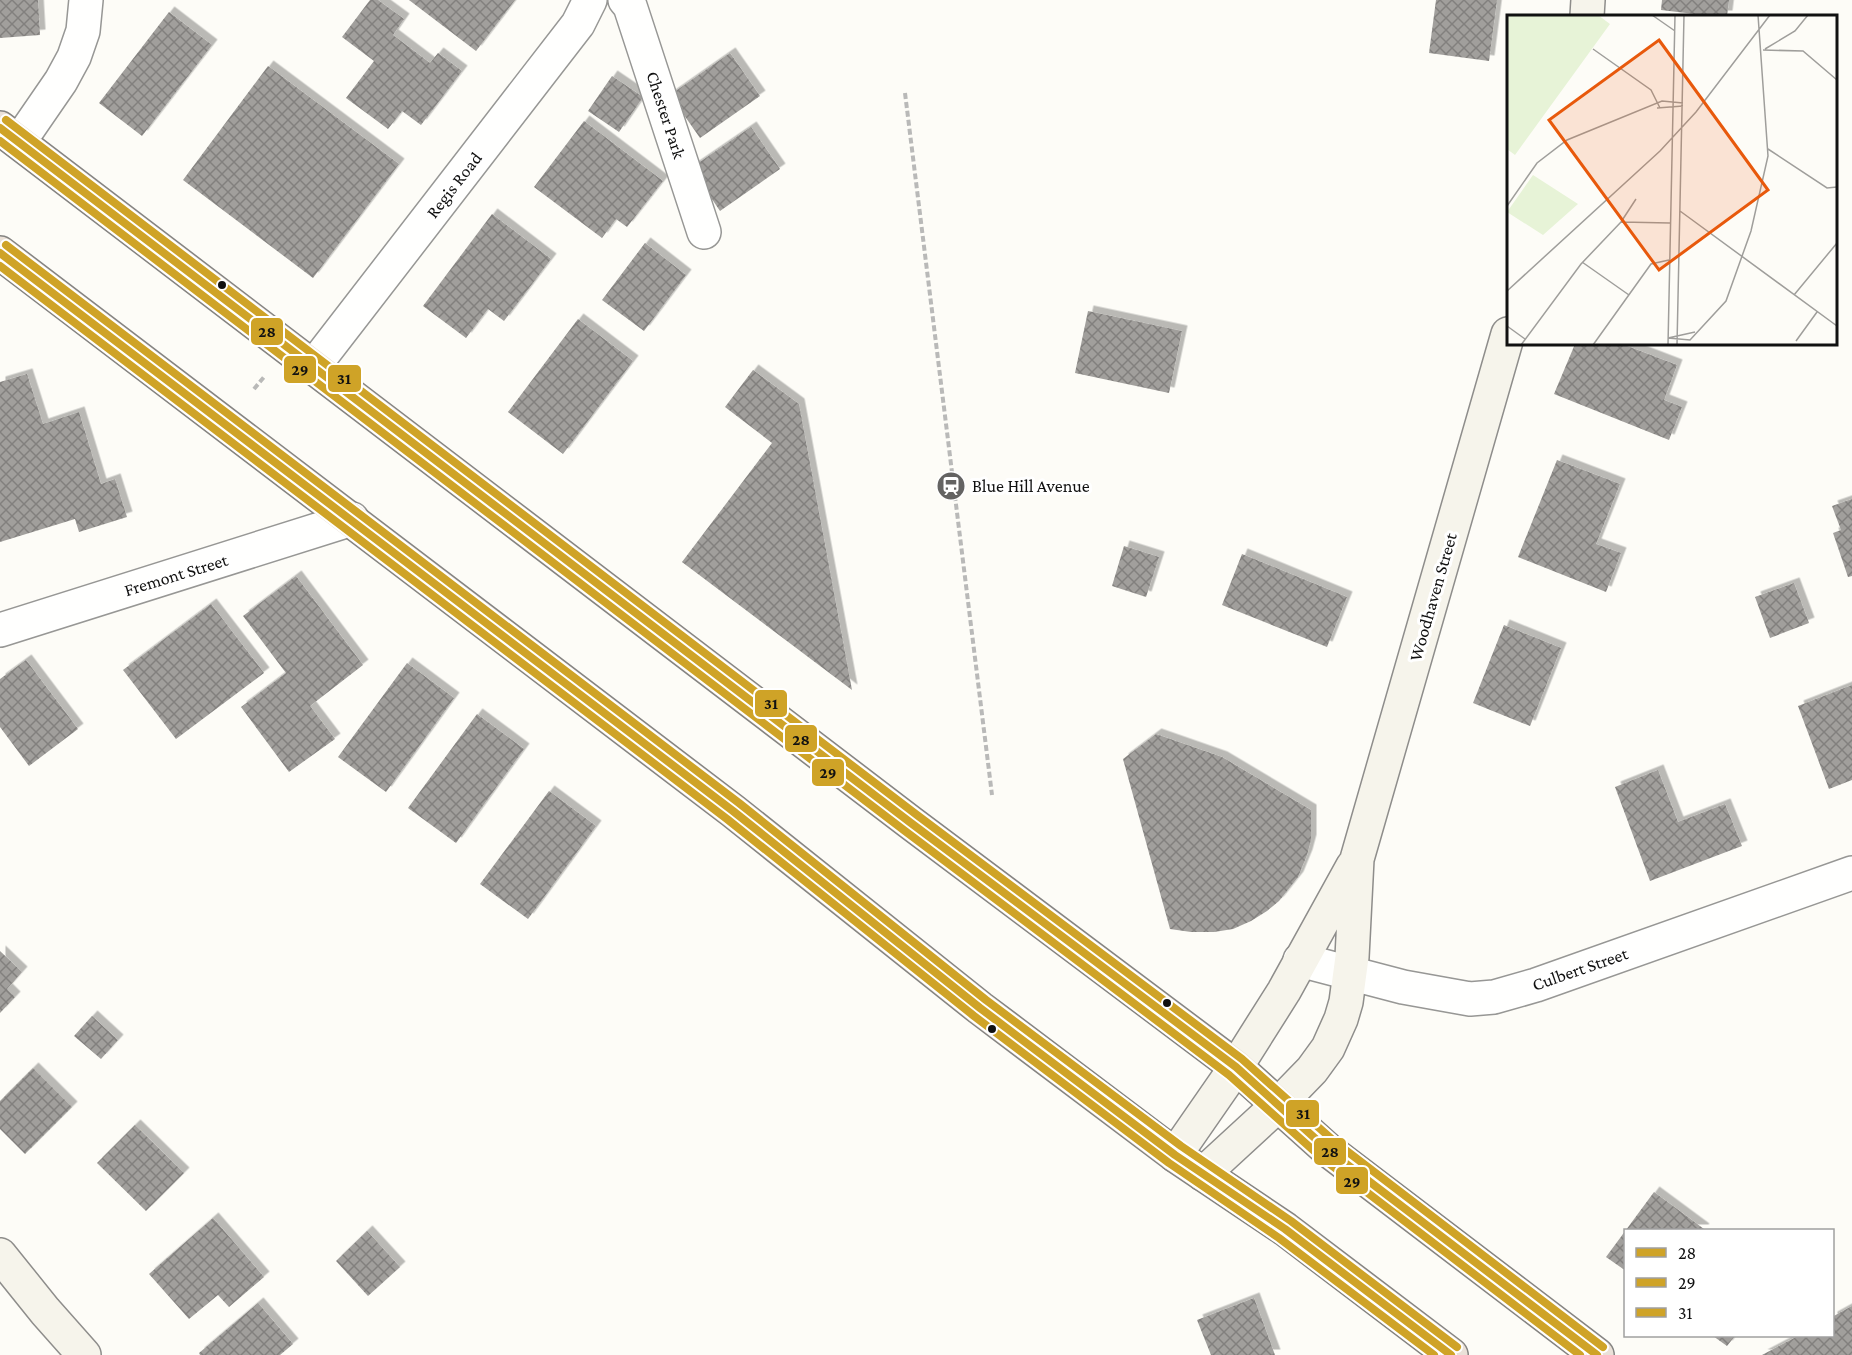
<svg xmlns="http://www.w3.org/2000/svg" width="1852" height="1355" font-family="'Crimson Pro',serif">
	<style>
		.building { fill: url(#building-cross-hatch); filter: url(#shadow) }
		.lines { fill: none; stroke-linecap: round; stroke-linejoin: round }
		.street-casing { stroke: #979795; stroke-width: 36 }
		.secondary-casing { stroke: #8e8d8b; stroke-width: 36 }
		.highway-casing { stroke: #858482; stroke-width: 36 }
		.path { stroke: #b9b9b8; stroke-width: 4; stroke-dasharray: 6 3; stroke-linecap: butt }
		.street { stroke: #fffffe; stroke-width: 33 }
		.secondary { stroke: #f6f4eb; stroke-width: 33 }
		.highway { stroke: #eae1d8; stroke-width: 33 }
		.bus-1-casing { stroke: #fff; stroke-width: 12 }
		.bus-2-casing { stroke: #fff; stroke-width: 12 }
		.bus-3-casing { stroke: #fff; stroke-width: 12 }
		.bus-1 { stroke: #cfa327; stroke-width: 8 }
		.bus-2 { stroke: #cfa327; stroke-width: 8 }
		.bus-3 { stroke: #cfa327; stroke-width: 8 }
		.bus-dot { fill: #111; stroke: #fff; stroke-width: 2 }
		.labels { text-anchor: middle; stroke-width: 6; stroke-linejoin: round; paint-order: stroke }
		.street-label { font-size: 18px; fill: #111; stroke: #fff }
		.poi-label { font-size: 18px; fill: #111; stroke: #fff; text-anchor: start }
		.inset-road { fill: none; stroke: #9f9e9b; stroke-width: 1.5 }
		.view { fill: #e8590c; fill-opacity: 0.15; stroke: #e8590c; stroke-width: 3 }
		.inset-edge { fill: none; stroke: #111; stroke-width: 3 }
		.line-badge { stroke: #fff; stroke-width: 2 }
		.pale-badge-label { font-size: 16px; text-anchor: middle; font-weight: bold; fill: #111 }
	</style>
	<defs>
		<pattern id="building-cross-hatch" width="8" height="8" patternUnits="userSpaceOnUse" patternTransform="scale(1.5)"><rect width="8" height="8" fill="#a19f9c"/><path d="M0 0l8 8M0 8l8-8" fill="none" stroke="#82807e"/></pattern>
		<filter id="shadow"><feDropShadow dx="5.5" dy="-5.5" stdDeviation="0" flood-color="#0004"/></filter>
	</defs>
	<rect width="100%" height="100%" fill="#fdfcf7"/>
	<!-- building -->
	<path class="building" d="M0,0H38L40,35L0,38Z
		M370,0H378L404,19L393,35L430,63L438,53L462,71L421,125L402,111L388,129L346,98L374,61L342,37Z
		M409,0H515L476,51Z
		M1436,0H1497L1489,61L1429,53Z
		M1662,0H1729L1727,16H1711L1661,10Z
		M169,12L212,45L142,136L99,103Z
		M730,53L760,96L700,138L670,95Z
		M268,66L399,164L313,278L183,180Z
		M612,76L643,97L619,132L588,111Z
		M584,121L663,181L627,227L616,219L602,238L534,187Z
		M751,127L780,169L720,211L691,168Z
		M492,214L551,259L504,321L488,309L466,338L423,306Z
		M645,243L686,275L644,331L602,300Z
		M1088,311L1182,331L1169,393L1075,373Z
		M578,319L633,361L563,454L508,412Z
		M1575,344H1622L1677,365L1664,400L1682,407L1669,440L1554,394Z
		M753,370L799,404L852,690L682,562L772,443L725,407Z
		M27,374L43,424L79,412L101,484L115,479L127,517L79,532L75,519L0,542V382Z
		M1557,460L1620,484L1596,544L1621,553L1606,592L1518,557Z
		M1852,499V576L1848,577L1833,533L1841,530L1832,506Z
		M1124,546L1159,557L1146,597L1112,586Z
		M1242,554L1347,597L1327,647L1222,605Z
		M296,576L363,665L310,706L335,739L289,772L241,707L286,673L243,616Z
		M1794,583L1809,623L1770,638L1755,597Z
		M211,604L264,673L176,739L123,670Z
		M1504,625L1561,648L1530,726L1473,703Z
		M26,660L78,729L29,766L0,727V679Z
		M407,663L454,698L386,792L338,757Z
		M1852,685V780L1829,789L1798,706Z
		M477,714L524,749L456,843L408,808Z
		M1156,734L1222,757L1311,810V840L1307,855L1298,877L1279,901L1267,911L1251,921L1233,929L1214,932H1191L1170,929L1123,759Z
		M1658,770L1678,822L1725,804L1742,846L1650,881L1615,787Z
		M549,791L596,826L528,919L480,884Z
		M0,951L22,972L7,989L15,997L0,1013Z
		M92,1016L118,1040L101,1059L74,1036Z
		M33,1068L72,1107L25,1154L0,1129V1101Z
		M135,1125L184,1173L146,1211L97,1163Z
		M1654,1192L1704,1229L1703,1230H1626V1271L1606,1257Z
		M213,1218L264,1277L229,1307L218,1295L189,1319L149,1274Z
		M367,1231L400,1267L368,1296L336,1261Z
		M1254,1298L1275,1355H1211L1197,1320Z
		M258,1303L293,1344L280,1355H200L199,1353Z
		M1852,1306V1355H1762L1798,1336H1832V1317Z
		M1713,1336H1735L1727,1346Z"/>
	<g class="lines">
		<!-- street casing -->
		<g class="street-casing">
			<path id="street" d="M625,0L630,6L704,232
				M19,142L61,81L74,57L83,31L86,0
				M313,367L578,24L590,0
				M0,630L352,519
				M1300,960L1403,987L1470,999L1494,997L1536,985L1852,873"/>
		</g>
		<!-- secondary casing -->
		<g class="secondary-casing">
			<path id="secondary" d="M1587,16L1588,0
				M1175,1155L1236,1067L1284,991L1353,866
				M1203,1174L1278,1105L1312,1070L1328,1048L1341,1019L1346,1002L1352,957L1357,859L1508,334
				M0,1255L45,1311L84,1355"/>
		</g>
		<!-- highway casing -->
		<g class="highway-casing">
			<path id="highway" d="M0,128L911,823L1236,1067L1328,1150L1597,1355
				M0,253L733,811L980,1008L1175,1155L1285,1229L1451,1355"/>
		</g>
		<!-- path -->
		<path class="path" d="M905,93L992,795
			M254,389L264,377"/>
		<!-- street -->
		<use href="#street" class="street"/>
		<!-- secondary -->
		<use href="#secondary" class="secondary"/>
		<!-- highway -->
		<use href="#highway" class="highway"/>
		<!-- bus-1 casing -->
		<g class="bus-1-casing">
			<path id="bus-1" d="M0,128L911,823L1236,1067L1328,1150L1597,1355
				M0,253L733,811L980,1008L1175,1155L1285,1229L1451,1355"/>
		</g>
		<!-- bus-2 casing -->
		<g class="bus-2-casing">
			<path id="bus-2" d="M0,141L905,831L1229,1075L1322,1158L1580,1355
				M0,266L727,819L974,1016L1169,1163L1279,1238L1434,1355"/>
		</g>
		<!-- bus-3 casing -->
		<g class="bus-3-casing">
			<path id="bus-3" d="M6,120L917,815L1242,1059L1335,1142L1603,1347
				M6,245L739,803L986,1000L1181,1146L1291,1221L1457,1347"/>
		</g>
		<!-- bus-1 -->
		<use href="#bus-1" class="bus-1"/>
		<!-- bus-2 -->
		<use href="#bus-2" class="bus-2"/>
		<!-- bus-3 -->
		<use href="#bus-3" class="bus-3"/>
	</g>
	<!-- icons -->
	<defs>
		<g id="station-disc" transform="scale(1.5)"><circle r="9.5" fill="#646362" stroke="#fff"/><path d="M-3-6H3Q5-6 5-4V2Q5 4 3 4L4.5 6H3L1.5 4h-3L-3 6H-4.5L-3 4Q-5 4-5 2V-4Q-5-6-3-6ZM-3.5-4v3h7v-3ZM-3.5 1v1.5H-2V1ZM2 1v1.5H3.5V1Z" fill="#fff"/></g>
	</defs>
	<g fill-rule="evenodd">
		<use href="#station-disc" x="951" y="486"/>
	</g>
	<!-- markers -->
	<g class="bus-dot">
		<circle cx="222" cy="285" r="5"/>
		<circle cx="1167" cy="1003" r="5"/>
		<circle cx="992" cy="1029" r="5"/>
	</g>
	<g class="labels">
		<!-- street labels -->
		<g class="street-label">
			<text transform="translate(666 115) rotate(72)" y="6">Chester Park</text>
			<text transform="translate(454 185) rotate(-52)" y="6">Regis Road</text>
			<text transform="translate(176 575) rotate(-17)" y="6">Fremont Street</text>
			<text transform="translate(1433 597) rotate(-74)" y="6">Woodhaven Street</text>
			<text transform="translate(1580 969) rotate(-19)" y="6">Culbert Street</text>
		</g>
		<!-- poi labels -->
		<g class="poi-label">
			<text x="972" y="492">Blue Hill Avenue</text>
		</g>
	</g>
	<!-- overview -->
	<g transform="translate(1507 15)">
		<rect width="330" height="330" fill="#fdfcf7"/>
		<path d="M0,0H91L103,9L8,140L0,134ZM26,160L71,189L36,220L0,197Z" fill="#e7f3d7"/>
		<path class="inset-road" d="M145,0L168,16M86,34L144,75L153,93M258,34L288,16L301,0M256,35L296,36L330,65M150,93L176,91M261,134L320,173L330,172M0,191L30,148L60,125L155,86L176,88M173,196L330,311M114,207L129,184M75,247L122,280M0,276L153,136L189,97L263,0M287,280L330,228M0,311L18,324M161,323L183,325L219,286L244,216L261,141L251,0M161,323L188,317M289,326L310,297M14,330L74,249L114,207L163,208M86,330L144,249L162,245M161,330L168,0M170,330L177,0"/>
		<path class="view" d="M152,25L261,175L152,255L42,105Z"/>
		<rect width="330" height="330" class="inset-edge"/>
	</g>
	<g class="line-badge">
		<rect x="250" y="317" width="34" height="29" rx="6" fill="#cfa327"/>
		<rect x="283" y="355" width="34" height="29" rx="6" fill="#cfa327"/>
		<rect x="327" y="364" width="35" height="29" rx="6" fill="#cfa327"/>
		<rect x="754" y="689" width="34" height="29" rx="6" fill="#cfa327"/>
		<rect x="784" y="724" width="34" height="29" rx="6" fill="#cfa327"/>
		<rect x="811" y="758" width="34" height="29" rx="6" fill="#cfa327"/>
		<rect x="1285" y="1099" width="35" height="29" rx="6" fill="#cfa327"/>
		<rect x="1313" y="1137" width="34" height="29" rx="6" fill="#cfa327"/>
		<rect x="1335" y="1166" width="34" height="29" rx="6" fill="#cfa327"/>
	</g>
	<g class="pale-badge-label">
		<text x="267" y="337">28</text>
		<text x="300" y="375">29</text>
		<text x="344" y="384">31</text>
		<text x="771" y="709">31</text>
		<text x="801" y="745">28</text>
		<text x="828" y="778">29</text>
		<text x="1303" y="1119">31</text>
		<text x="1330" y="1157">28</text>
		<text x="1352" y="1187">29</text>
	</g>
	<!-- legend -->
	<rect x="1624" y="1229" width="210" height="108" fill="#ffffff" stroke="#a0a0a0" stroke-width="1.5"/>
	<rect x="1636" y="1248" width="30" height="9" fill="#cfa327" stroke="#a0a0a0" stroke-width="1.5"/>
	<text x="1678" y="1259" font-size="18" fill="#111111">28</text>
	<rect x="1636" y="1278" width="30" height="9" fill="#cfa327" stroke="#a0a0a0" stroke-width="1.5"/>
	<text x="1678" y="1289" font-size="18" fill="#111111">29</text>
	<rect x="1636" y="1308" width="30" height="9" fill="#cfa327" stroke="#a0a0a0" stroke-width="1.5"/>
	<text x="1678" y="1319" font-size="18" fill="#111111">31</text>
</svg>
